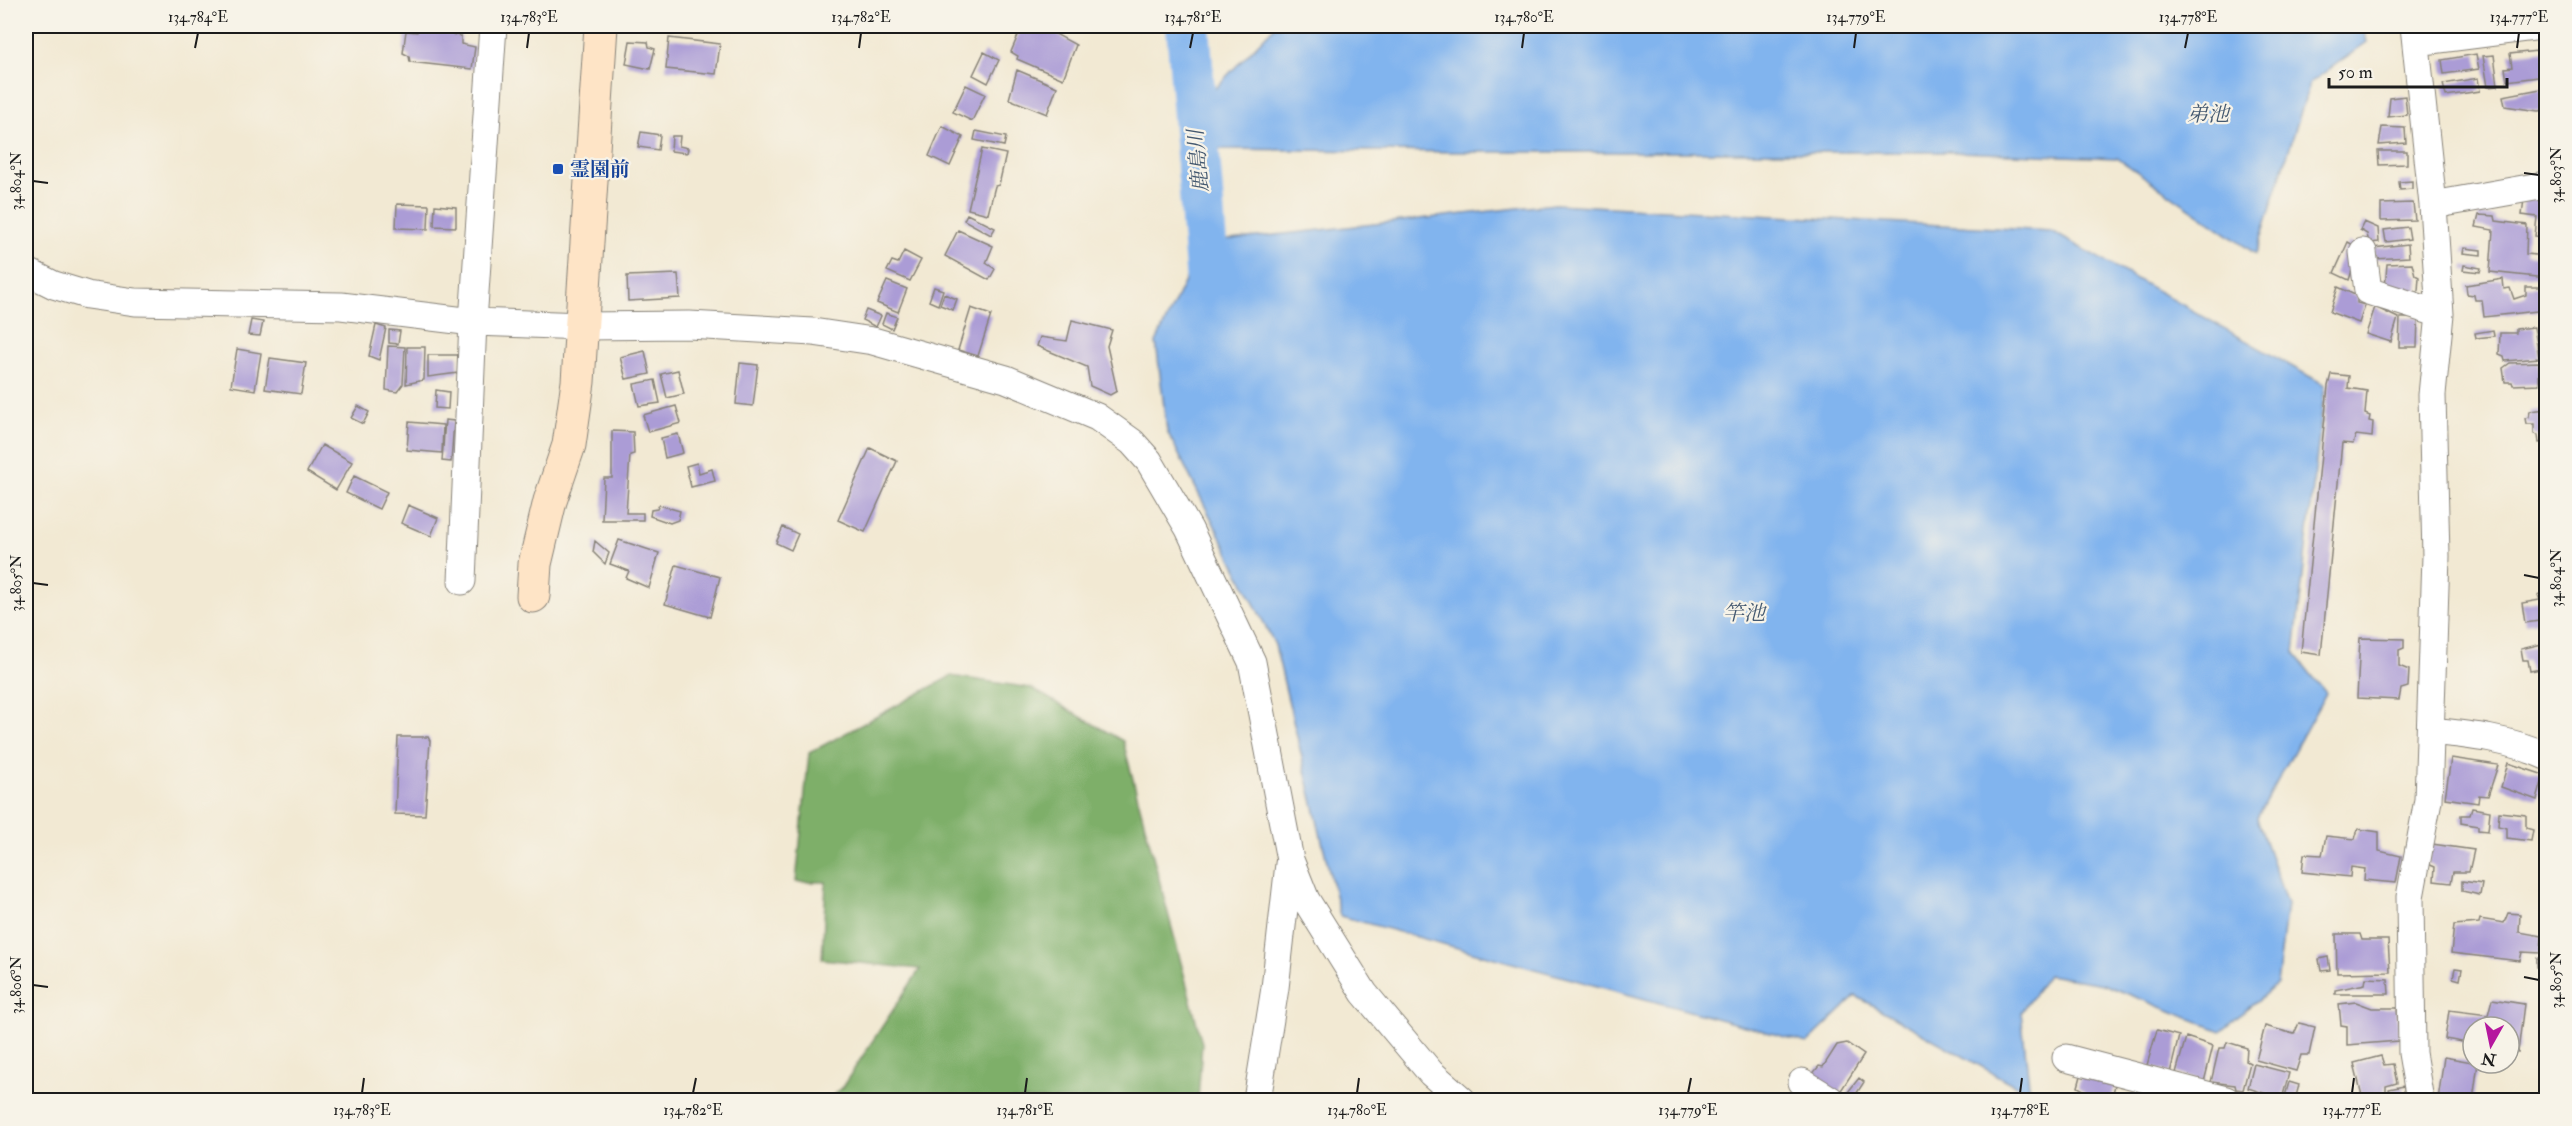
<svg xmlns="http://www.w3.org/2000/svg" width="2572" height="1126" font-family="'IM FELL Double Pica','Noto Serif JP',serif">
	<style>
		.forest { fill: #7eaf69; stroke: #4d6642; stroke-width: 1.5 }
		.water { fill: #81b4ee; stroke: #4e6885; stroke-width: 1.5 }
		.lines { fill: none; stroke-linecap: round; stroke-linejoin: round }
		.river { stroke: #81b4ee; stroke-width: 44 }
		.building { fill: #ab9cd6 }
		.street-casing { stroke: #878278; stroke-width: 29 }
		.secondary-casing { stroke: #878278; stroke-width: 35 }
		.street { stroke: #fff; stroke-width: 27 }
		.secondary { stroke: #fee4c6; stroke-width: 33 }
		.ticks { fill: none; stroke: #1c1c1c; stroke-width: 2 }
		.transit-dot { fill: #1a4fb4; stroke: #f7f3e8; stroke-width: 2 }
		.labels { text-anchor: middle; stroke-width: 4.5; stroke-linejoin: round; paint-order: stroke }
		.transit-label { font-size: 20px; font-weight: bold; fill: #164399; stroke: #f7f3e8; text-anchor: start }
		.water-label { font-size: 21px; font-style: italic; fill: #445970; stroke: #f7f3e8 }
		.neatline { fill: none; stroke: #1c1c1c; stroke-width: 2 }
		.ticks-label { font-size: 15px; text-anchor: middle; fill: #1c1c1c }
	</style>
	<rect width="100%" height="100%" fill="#f7f3e8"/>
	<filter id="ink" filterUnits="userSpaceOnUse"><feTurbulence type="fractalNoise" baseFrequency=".0167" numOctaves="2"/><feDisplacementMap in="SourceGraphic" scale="12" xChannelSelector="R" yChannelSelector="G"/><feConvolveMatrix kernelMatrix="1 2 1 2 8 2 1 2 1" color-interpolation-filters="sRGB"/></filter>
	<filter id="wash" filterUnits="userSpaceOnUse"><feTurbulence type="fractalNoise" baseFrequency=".008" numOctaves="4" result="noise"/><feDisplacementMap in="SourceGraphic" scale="24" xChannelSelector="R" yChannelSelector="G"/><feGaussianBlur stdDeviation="1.35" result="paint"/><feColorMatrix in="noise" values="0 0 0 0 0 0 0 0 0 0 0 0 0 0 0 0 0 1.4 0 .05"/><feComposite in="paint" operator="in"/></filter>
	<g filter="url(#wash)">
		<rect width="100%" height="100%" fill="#f2e9d3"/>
		<!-- forest -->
		<path class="forest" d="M951,676L1031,688L1123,741L1202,1043L1198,1100H827L841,1089L920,969L822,959L826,882H796L809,753Z"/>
		<!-- water -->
		<path class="water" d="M1275,26H2363L2367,42L2310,83L2256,254L2117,158L1957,152H1463L1221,149L1205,145L1201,103Z
			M1555,204L2051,231L2325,385L2294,653L2326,693L2257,818L2287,904L2277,984L2221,1031L2103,984L2048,975L2021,1012L2030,1094L1856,996L1807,1043L1340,916L1275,645L1167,431L1156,342L1203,243Z"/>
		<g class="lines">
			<!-- river -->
			<path class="river" d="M1188,26L1209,296"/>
		</g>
		<g id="blocks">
			<!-- building -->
			<path class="building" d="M1022,26L1040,30L1041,26L1076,45L1063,79L1017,59L1018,56L1011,52Z
				M2374,26H2395L2396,28L2381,30Z
				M419,28L461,36V44L475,47L472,69L410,62L409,56L403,53L406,31L417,32Z
				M669,38L720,44L716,74L666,69Z
				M630,41L648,42L649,47L655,49L650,69L626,64Z
				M2546,50V76L2507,81L2505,68L2512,67L2510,54Z
				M984,52L999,60L988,83L973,75Z
				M2476,54L2479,69L2444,74L2442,60Z
				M2494,55L2498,86L2488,87L2483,56Z
				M1017,70L1057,87L1047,114L1009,99Z
				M2478,78L2480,91L2446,96L2443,84Z
				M966,85L985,94L972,121L953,112Z
				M2546,88V110L2538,111L2505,106L2503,96Z
				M2405,96L2407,115L2388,117L2390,98Z
				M942,126L963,137L950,166L929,156Z
				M2382,127L2405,128L2406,143L2379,145Z
				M976,131L1006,137L1004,146L974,140Z
				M641,132L660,135L658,150L638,147Z
				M672,136H680L679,146L688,148L687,153L671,151Z
				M982,149L1006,154L999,185L995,186L988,214L968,209Z
				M2378,151H2407V164L2379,165Z
				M2412,181V189L2400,190L2399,182Z
				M2524,199L2546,201V237L2535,236L2537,217L2522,215Z
				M2413,203L2415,220L2381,221V204Z
				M397,204L429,205L428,229L396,228Z
				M435,205L456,207V227L434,226Z
				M967,214L995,228L991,235L964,220Z
				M2479,215L2495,216L2496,221L2527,225L2526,254L2546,256V278L2490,272L2493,230L2476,227Z
				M2364,222L2378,228L2379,242L2369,243L2367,234L2360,230Z
				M2408,227L2410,239L2386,242L2384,230Z
				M958,230L993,246L986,263L995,269L989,280L945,256Z
				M2348,242L2355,246L2357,254L2349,280L2334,273Z
				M2408,244L2409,257L2375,259L2373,248Z
				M2464,248L2481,250V255L2463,253Z
				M904,251L921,260L910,281L887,271L892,261L898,263Z
				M2412,263L2415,275L2419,277L2418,291L2412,297L2385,289L2387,264Z
				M2464,265L2481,268L2480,272L2463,270Z
				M678,274L680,298L628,301L627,276Z
				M2503,279L2504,289L2510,288L2514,299L2526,295V287H2546V310L2484,317L2482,300H2475L2474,295L2467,294L2466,285Z
				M887,281L907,289L898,312L877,303Z
				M934,287L943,290L938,305L929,301Z
				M2338,287L2357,296V303L2365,305L2359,323L2330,312Z
				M944,294L957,299L953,310L940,305Z
				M2375,307L2398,318L2391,342L2366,334Z
				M971,308L991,315L978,356L958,350Z
				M866,310L881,316L876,327L862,320Z
				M886,313L897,317L892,329L882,324Z
				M2400,318H2418L2417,347H2399Z
				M251,320L263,322L260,336L248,335Z
				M1072,320L1112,330L1107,346L1117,391L1110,395L1090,386L1087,367L1037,346L1040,337L1067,341Z
				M376,325L386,328L379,360L369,356Z
				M2534,327L2539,358L2505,361L2504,357L2499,355L2500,333H2516V329Z
				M389,330L400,331L398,344L389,343Z
				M2493,330L2494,336L2476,338L2475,333Z
				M2546,335V354H2544L2542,336Z
				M388,346L405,347L403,384L397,392L386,390Z
				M407,347H425L424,380L406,384Z
				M237,349L261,353L255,390L231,386Z
				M645,351L650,374L626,379L620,357Z
				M428,355H458V373L428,377Z
				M270,358L306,363L301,394L265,389Z
				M2539,362V384L2513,385L2512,382H2505L2503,368L2510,363Z
				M2546,362V383L2543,384L2540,363Z
				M740,363L758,365L753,406L736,404Z
				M678,370L684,394L667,398L661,374Z
				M2331,374L2349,376L2348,388L2367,391L2365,414L2370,416L2369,421L2373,422L2372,437L2356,435L2353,444L2342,443L2321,655L2301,652L2328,386Z
				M655,380L660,403L639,406L634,384Z
				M436,390L449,392L448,409L435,408Z
				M358,406L369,412L363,424L351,418Z
				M676,406L681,423L648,432L643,415Z
				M2546,409V442L2539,443L2538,435L2534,434V424H2526L2525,418L2529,417L2530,411Z
				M445,420L454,421L451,462L442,461Z
				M409,422L443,425L442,453L407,450Z
				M612,431L633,432L634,454L630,455L626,513H643V520H602L604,478H612Z
				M678,434L683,453L665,458L661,438Z
				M322,445L352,462L336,490L307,472Z
				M870,448L897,461L865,532L838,520Z
				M697,463L699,473L712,469L715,481L691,487L686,466Z
				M354,476L387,492L379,509L346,493Z
				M408,505L438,518L431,536L401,523Z
				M659,505L680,511L678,520L670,523L650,516L651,510L657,509Z
				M783,527L798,534L791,550L776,543Z
				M619,540L659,553L649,588L626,578L629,571L610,564Z
				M595,541L609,553L605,564L593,552Z
				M2540,552H2546V570L2541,571Z
				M676,565L720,577L710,617L665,604Z
				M2546,592V620L2525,623L2522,603L2540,600L2538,595Z
				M2360,638L2404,639V648L2399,650V666L2409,670L2408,687L2401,689L2399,700L2357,698Z
				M2546,643V668L2530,671L2528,660H2523L2521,649Z
				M398,737H428L430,741L425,815L395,814Z
				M2451,758L2498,765L2488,796L2479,795L2478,803L2445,798Z
				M2508,763L2544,775L2537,800L2501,787Z
				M2472,808L2490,811L2488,831L2478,830V826L2461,823V815H2470Z
				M2499,812L2526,815V828L2533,830L2531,841L2507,838V828L2498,826Z
				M2358,829L2379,832V851L2401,856L2396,883L2364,880L2365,869L2351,867L2350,877L2302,872L2304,854L2322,855L2326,836L2355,839Z
				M2432,844L2474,850L2469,872H2453L2451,883L2434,881L2435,867L2428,864Z
				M2462,881L2482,884L2480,895L2462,891Z
				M2508,913L2520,914L2519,932L2542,936L2541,953L2522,952L2520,961L2451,953L2454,925L2479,923L2480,919L2504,923Z
				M2336,934H2360L2362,940H2388L2390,972L2337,973Z
				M2328,957L2330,970L2321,971L2319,959Z
				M2537,958L2546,959L2545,967H2537Z
				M2455,968L2462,969L2460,980L2453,978Z
				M2366,978L2388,979L2389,994H2335V990L2365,984Z
				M2492,999L2524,1004L2518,1052L2509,1050V1027H2473V1044L2445,1039L2449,1010L2488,1015Z
				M2356,1002L2372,1008H2397L2399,1041L2347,1045V1026L2341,1025L2339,1004Z
				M2299,1023L2315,1027L2309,1055H2301L2296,1071L2256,1060L2265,1026L2294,1034Z
				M2157,1030L2179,1036L2170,1073L2147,1065Z
				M2186,1037L2213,1046L2204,1082L2176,1073Z
				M2227,1042L2247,1048L2246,1061L2250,1063L2243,1090L2236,1089L2235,1085L2211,1082L2219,1048H2225Z
				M1847,1043L1864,1055L1838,1095L1811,1076L1819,1066L1823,1067L1837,1045Z
				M2381,1056L2384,1065L2393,1064L2397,1083L2386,1086V1100H2363L2354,1063Z
				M2444,1057L2478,1063L2473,1100H2438Z
				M2254,1064L2289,1073L2282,1099L2248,1088Z
				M2081,1076L2115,1085L2112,1097L2120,1100H2083L2085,1091L2078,1087Z
				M1859,1078L1864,1082L1855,1096L1848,1092Z
				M2289,1082L2299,1085L2295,1100H2284Z
				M2404,1086L2405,1100H2391L2389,1089Z"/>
		</g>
	</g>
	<g filter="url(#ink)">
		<use href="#blocks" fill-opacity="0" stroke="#878278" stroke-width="1.5"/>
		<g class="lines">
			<!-- street casing -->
			<g class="street-casing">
				<path id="street" d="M2414,26L2433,205L2440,314L2432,395L2436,556L2428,800L2410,897L2412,1053L2420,1100
					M2416,42L2541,26
					M2433,205L2546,185
					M2363,252L2368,291L2440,314
					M26,271L54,285L87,295L135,302L341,306L473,322L583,326L689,325L813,332L873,341L1006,379L1097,417L1132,442L1149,461L1189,529L1252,662L1290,860L1306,900L1364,993L1431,1073L1462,1100
					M462,581L473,322L493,26
					M2431,731C2471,735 2509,739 2546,756
					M2066,1058L2226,1100
					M1802,1082L1831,1100
					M1257,1100L1275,988L1289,864"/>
			</g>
			<!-- secondary casing -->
			<g class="secondary-casing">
				<path id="secondary" d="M533,596L535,564L550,501L569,445L578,382L601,26"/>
			</g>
			<!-- street -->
			<use href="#street" class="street"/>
			<!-- secondary -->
			<use href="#secondary" class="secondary"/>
		</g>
	</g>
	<!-- ticks -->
	<path class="ticks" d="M195,48L198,33M527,48L529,33M859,48L861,33M1190,48L1193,33M1522,48L1524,33M1854,48L1856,33M2185,48L2188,33M2517,48L2519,33M2524,173L2539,175M33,181L48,183M2524,575L2539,578M33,583L48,585M2524,977L2539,980M33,985L48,987M362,1093L364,1078M693,1093L696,1078M1025,1093L1027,1078M1357,1093L1359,1078M1688,1093L1691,1078M2020,1093L2022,1078M2352,1093L2354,1078"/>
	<!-- markers -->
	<rect class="transit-dot" x="552" y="163" width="12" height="12" rx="3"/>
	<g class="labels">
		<!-- transit labels -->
		<g class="transit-label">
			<text x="570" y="176">霊園前</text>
		</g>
		<!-- water labels -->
		<g class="water-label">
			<text x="2208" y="121">弟池</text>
			<text transform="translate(1198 161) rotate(-95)" y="7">鹿島川</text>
			<text x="1744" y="620">竿池</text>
		</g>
	</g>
	<!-- margin -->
	<rect width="2572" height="1126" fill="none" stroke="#f7f3e8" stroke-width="66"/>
	<!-- north arrow -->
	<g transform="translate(2491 1045) rotate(189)"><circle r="28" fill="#f7f3e8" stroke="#9f9d96" stroke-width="1.5"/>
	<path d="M0-4.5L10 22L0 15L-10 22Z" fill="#b5179e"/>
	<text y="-9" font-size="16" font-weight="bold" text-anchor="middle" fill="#1c1c1c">N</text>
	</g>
	<!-- scale -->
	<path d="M2329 78v9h178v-9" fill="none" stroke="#1c1c1c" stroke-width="3"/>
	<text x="2338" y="78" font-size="18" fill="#1c1c1c" stroke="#f7f3e8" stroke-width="4.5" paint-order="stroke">50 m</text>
	<rect x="33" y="33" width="2506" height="1060" class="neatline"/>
	<g class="ticks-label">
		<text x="198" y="22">134.784°E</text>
		<text x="529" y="22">134.783°E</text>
		<text x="861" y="22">134.782°E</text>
		<text x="1193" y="22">134.781°E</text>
		<text x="1524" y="22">134.780°E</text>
		<text x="1856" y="22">134.779°E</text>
		<text x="2188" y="22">134.778°E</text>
		<text x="2519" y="22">134.777°E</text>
		<text transform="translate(2556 175) rotate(-90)" y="5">34.803°N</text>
		<text transform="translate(16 181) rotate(-90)" y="5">34.804°N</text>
		<text transform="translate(2556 578) rotate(-90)" y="5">34.804°N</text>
		<text transform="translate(16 583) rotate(-90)" y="5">34.805°N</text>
		<text transform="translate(2556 980) rotate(-90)" y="5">34.805°N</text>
		<text transform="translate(16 985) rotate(-90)" y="5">34.806°N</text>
		<text x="362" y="1115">134.783°E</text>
		<text x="693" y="1115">134.782°E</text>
		<text x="1025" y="1115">134.781°E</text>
		<text x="1357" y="1115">134.780°E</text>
		<text x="1688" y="1115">134.779°E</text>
		<text x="2020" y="1115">134.778°E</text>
		<text x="2352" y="1115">134.777°E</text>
	</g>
</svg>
